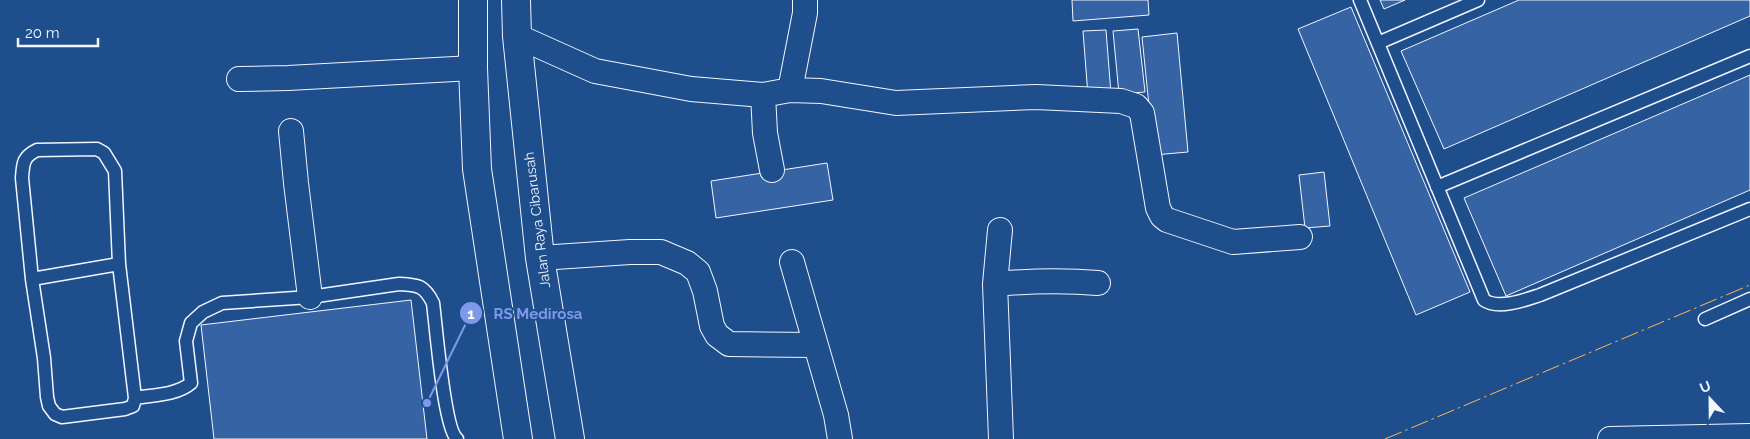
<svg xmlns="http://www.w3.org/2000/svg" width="1750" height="439" font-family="Raleway,sans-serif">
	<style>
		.building { fill: #3563a3; stroke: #f2f6ff }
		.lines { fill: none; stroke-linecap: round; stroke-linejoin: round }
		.service-casing { stroke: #f2f6ff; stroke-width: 15 }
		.minor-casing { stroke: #f2f6ff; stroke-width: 26 }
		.primary-casing { stroke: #f2f6ff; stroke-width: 30 }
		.service { stroke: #1f4e8c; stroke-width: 12 }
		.minor { stroke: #1f4e8c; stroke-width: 24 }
		.primary { stroke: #1f4e8c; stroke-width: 28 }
		.power { stroke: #ffb74d; stroke-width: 1; stroke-dasharray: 18 4 2.5 4; stroke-linecap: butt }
		.labels { text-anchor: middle; stroke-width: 4; stroke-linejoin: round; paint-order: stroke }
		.street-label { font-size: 14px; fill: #f2f6ff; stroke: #1f4e8c }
		.leader { fill: none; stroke: #7d9aea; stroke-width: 2 }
		.callout-dot { fill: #7d9aea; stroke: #1f4e8c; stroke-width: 2 }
		.mark-label { font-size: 15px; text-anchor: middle; font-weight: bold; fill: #fff }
		.callout-label { font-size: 15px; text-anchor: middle; font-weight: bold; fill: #7d9aea; stroke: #1f4e8c; stroke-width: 4; stroke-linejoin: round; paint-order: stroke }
	</style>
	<rect width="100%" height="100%" fill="#1f4e8c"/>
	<!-- building -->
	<path class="building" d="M1072,0H1148L1149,15L1073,21Z
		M1380,0H1405L1384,9Z
		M1519,0H1750V16L1444,149L1401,51Z
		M1351,7L1470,292L1416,315L1298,29Z
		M1138,29L1145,92L1119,94L1113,31Z
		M1106,30L1111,94L1088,96L1083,31Z
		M1177,33L1188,152L1154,155L1142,37Z
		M1750,75V190L1506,296L1464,198Z
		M827,163L833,200L716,218L711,181Z
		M1324,172L1330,226L1305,228L1299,175Z
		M411,300L427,439H214L201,325Z"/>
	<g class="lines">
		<!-- service casing -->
		<g class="service-casing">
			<path id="service" d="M1360,0L1484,300C1498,310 1525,300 1540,295L1750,209
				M1378,43L1478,0
				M97,149L104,153L115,171L119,264L135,398L133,406L125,409L62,417L55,414L49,406L47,397L44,358L32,279L22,178C23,163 23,157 37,150Z
				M1437,187L1750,56
				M32,279L119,264
				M1705,319L1750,299
				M135,398C153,395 177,395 191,383L186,341L191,323L203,312L222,303L310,297L399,284C418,285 424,285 433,303C436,326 444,428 457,439"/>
		</g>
		<!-- minor casing -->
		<g class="minor-casing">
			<path id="minor" d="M517,36L595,71L691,89L763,95L790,90L821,91L896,103L1036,97L1121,101L1136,106L1142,113L1158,208L1162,216L1167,220L1233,242L1300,237
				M239,79L288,78L473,68
				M790,90L805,13V0
				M763,95L765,133L772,170
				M291,131L296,183L310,297
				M1000,230L995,284L1001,439
				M540,258L630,252H661L687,263L698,272L705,291L712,326L717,335L729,344L815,345
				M792,262L836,415L840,439
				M995,284C1029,281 1063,280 1098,283
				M1610,439L1750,436"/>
		</g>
		<!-- primary casing -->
		<g class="primary-casing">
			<path id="primary" d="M473,0V68L477,169L518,439
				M516,0L517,36L540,258L570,439"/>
		</g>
		<!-- service -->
		<use href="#service" class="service"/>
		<!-- minor -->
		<use href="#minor" class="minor"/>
		<!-- primary -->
		<use href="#primary" class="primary"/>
		<!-- power -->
		<path class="power" d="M1385,439L1750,285"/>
	</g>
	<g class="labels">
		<!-- street labels -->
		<g class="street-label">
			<text transform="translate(537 220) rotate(-97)" y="5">Jalan Raya Cibarusah</text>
		</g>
	</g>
	<!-- callouts -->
	<path class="leader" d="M427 403L471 313"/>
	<g class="callout-dot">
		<circle cx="427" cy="403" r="5"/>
		<circle cx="471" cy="313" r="12"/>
	</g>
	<g class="mark-label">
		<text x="471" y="319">1</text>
	</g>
	<g class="callout-label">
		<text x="538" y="319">RS Medirosa</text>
	</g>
	<!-- north arrow -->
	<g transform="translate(1710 399) rotate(338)" stroke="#1f4e8c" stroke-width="4" paint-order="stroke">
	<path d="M0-4L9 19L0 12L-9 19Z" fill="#f2f6ff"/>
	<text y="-8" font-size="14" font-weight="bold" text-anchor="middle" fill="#f2f6ff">U</text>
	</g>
	<!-- scale -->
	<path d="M18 38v8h80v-8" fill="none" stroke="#f2f6ff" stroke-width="2.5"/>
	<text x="25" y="38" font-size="15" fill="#f2f6ff" stroke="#1f4e8c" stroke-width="4" paint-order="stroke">20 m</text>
</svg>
